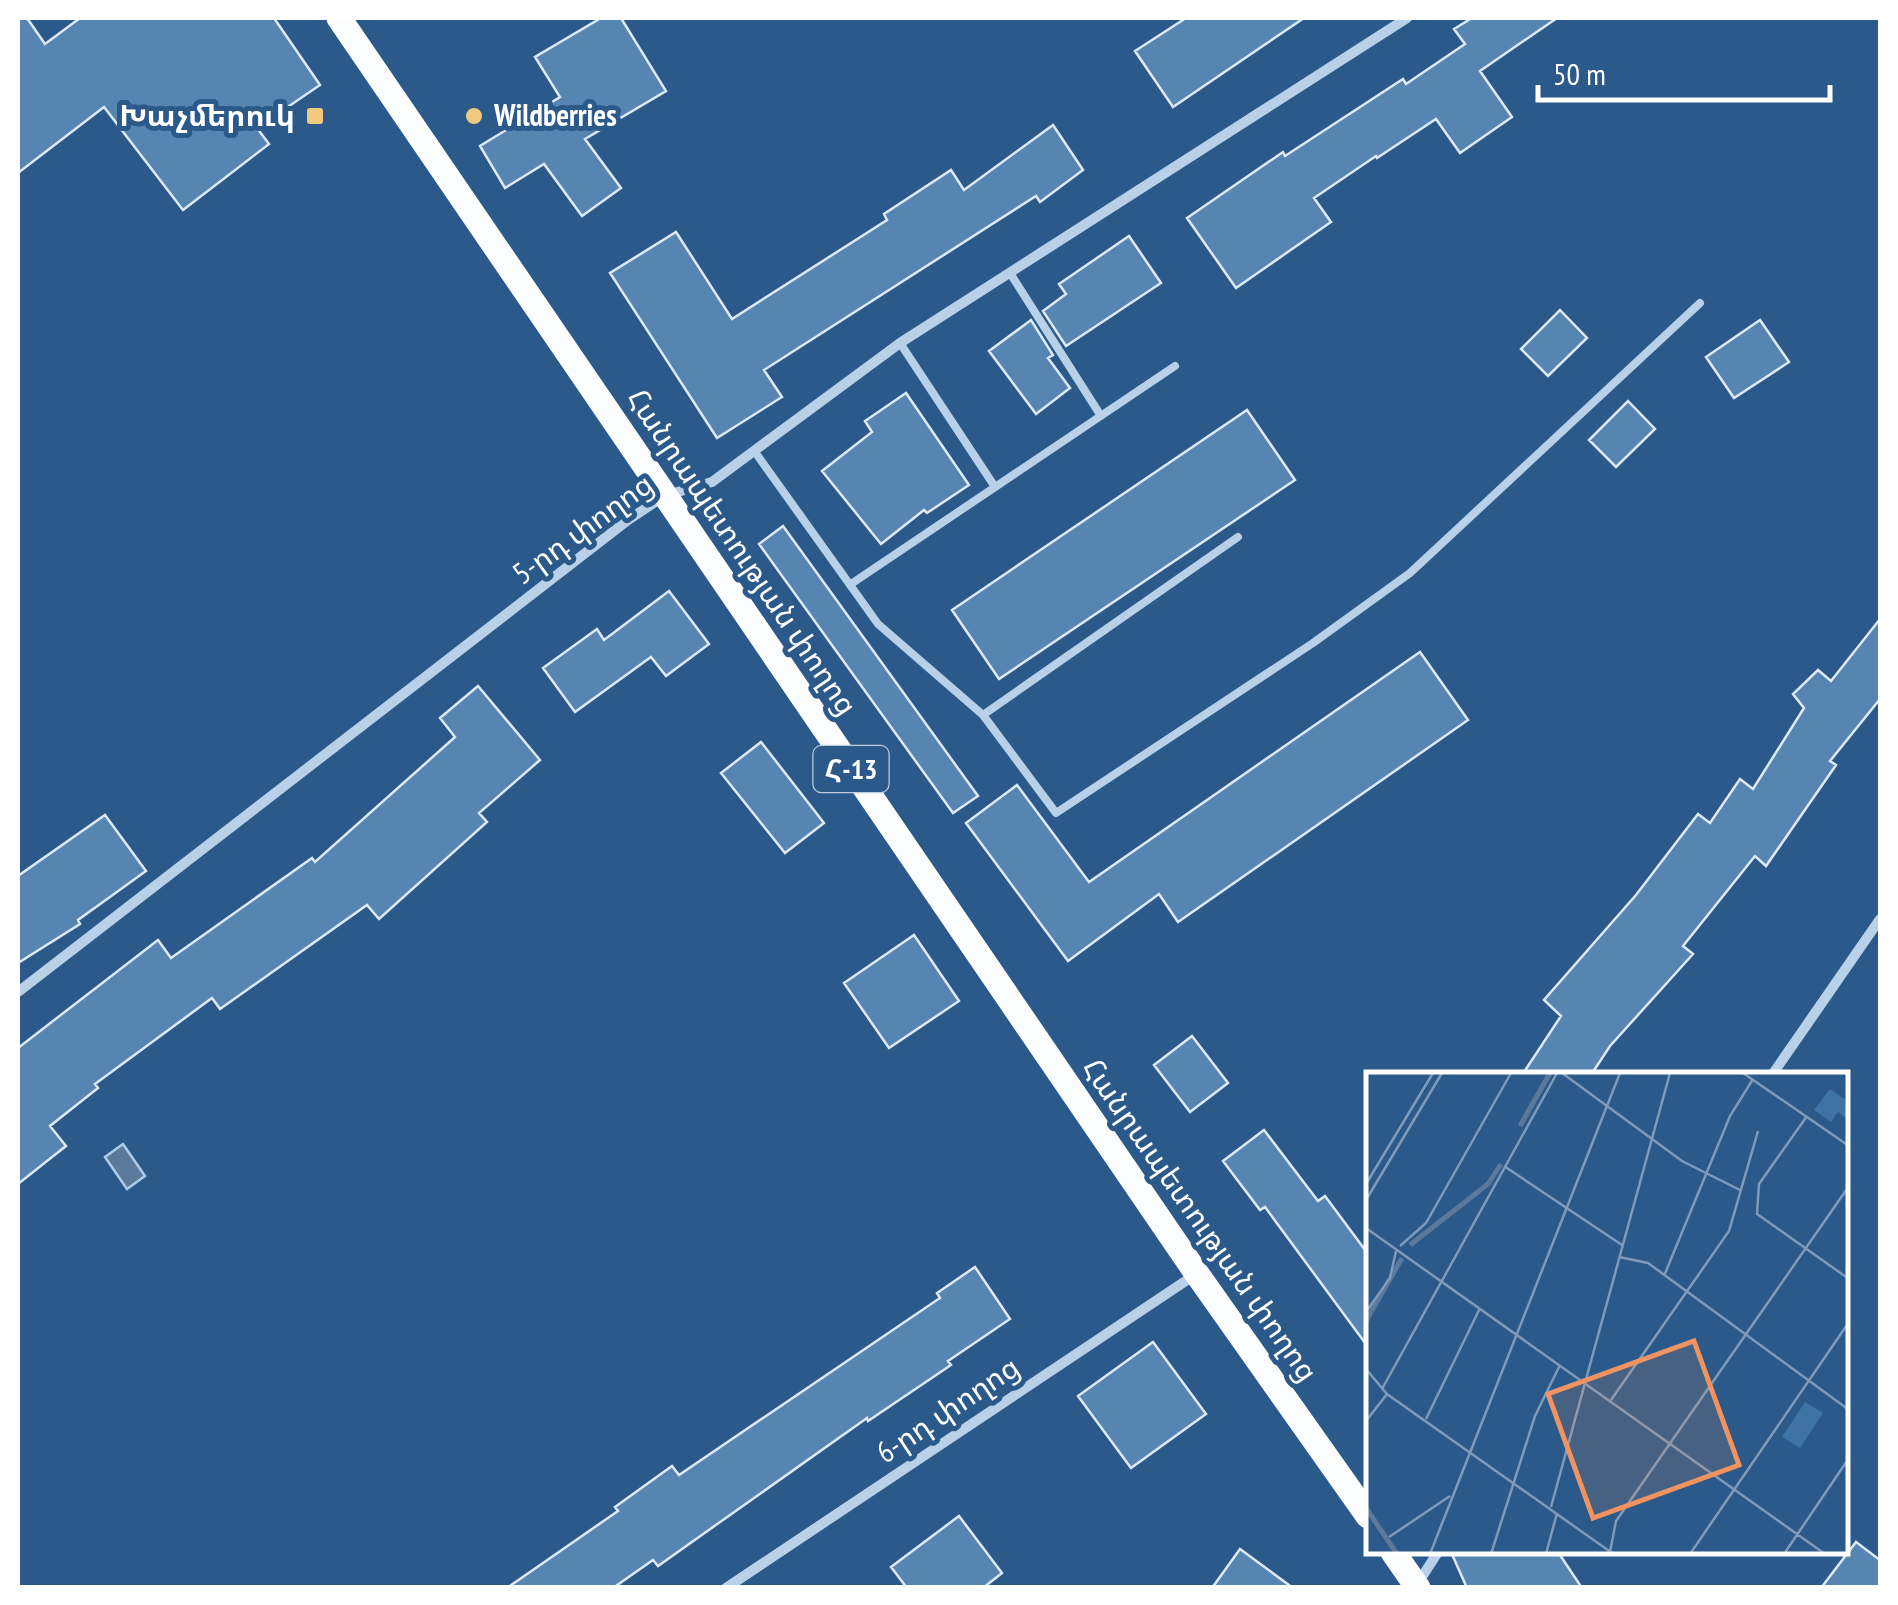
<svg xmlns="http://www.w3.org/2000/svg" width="1898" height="1605" font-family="'PT Sans Narrow','Noto Sans Armenian',sans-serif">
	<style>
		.water { fill: #5a799b; stroke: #adcce9; stroke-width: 2.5 }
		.building { fill: #5685b2; stroke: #dceaf7; stroke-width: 2.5 }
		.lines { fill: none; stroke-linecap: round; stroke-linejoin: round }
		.lane { stroke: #b8d1e9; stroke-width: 8 }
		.street { stroke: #b8d1e9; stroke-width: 10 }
		.primary { stroke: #fafcfe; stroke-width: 25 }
		.poi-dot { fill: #f0c97f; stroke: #2a598a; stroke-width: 4 }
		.labels { text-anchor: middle; stroke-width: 10; stroke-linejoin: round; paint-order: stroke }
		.shield { fill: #2a598a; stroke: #bfcddc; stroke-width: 2.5 }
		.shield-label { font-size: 28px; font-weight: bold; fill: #fff }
		.poi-label { font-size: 30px; font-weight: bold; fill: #fff; stroke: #2a598a; text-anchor: end }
		.street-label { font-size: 30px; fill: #fff; stroke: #2a598a }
		.inset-river { fill: none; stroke: #5a799b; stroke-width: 5 }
		.inset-road { fill: none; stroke: #7f9bb9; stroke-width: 2.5 }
		.view { fill: #f09361; fill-opacity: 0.15; stroke: #f09361; stroke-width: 5 }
		.inset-edge { fill: none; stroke: #fff; stroke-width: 5 }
	</style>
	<rect width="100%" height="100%" fill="#2a598a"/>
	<!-- water -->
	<path class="water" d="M123,1144L145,1176L127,1189L105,1157Z"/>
	<!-- building -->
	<path class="building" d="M18,18H27L45,44L80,18H274L320,85L257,128L269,144L183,210L104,107L18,173Z
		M601,18H621L666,91L585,139L621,188L582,216L544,164L505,188L480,146L560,97L535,57Z
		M1186,18H1304L1173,107L1135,51Z
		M1472,18H1557L1480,71L1512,117L1460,153L1436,119L1377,158L1376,156L1314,198L1331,222L1236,288L1187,218L1283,152L1285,156L1403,79L1406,84L1465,44L1454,29Z
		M1053,125L1083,170L1040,202L1036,196L764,370L782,397L717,438L610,273L676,232L732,319L887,220L884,214L951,170L964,190Z
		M1129,236L1161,283L1066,346L1043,311L1066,294L1059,284Z
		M1560,310L1587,338L1548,376L1521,349Z
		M1031,320L1053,355L1048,358L1070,388L1036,414L989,351Z
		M1760,320L1789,362L1734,398L1706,357Z
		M906,393L969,485L927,513L924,510L881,544L822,471L872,432L865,421Z
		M1628,401L1655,429L1616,467L1589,440Z
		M1247,410L1295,480L999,679L952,610Z
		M783,526L978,796L953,813L759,544Z
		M669,591L709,644L666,676L651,657L575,712L543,668L597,629L604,640Z
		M1880,619V699L1830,761L1836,765L1766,866L1755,856L1683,946L1693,954L1610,1046L1591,1075H1522L1561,1016L1544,1000L1636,895L1698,814L1710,823L1740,779L1753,789L1804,708L1793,694L1818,670L1831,681Z
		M1420,652L1468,720L1178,922L1159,894L1068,961L966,823L1017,785L1089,882Z
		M478,686L540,760L479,813L487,822L379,919L367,905L220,1009L212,998L95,1084L98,1088L50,1126L66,1146L18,1184V1048L158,940L171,958L312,858L315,862L455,737L440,718Z
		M761,742L824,823L785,853L721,773Z
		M105,815L146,871L78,920L80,924L18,963V876Z
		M914,935L959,1001L889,1048L844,983Z
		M1192,1036L1228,1083L1190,1112L1154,1065Z
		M1264,1130L1318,1201L1325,1196L1368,1254V1347L1265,1207L1260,1210L1223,1161Z
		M975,1267L1010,1319L948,1361L951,1365L868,1421L867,1418L658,1566L653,1560L613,1588H507L618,1511L615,1507L672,1466L679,1475L940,1298L937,1293Z
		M1153,1342L1206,1414L1131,1468L1078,1396Z
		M959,1516L1002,1573L983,1588H907L891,1567Z
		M1856,1542L1880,1560V1588H1821Z
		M1240,1549L1293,1588H1212Z
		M1451,1552H1558L1582,1588H1467Z"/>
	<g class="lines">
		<!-- lane -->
		<path class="lane" d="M1010,273L1101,416
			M900,343L995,487
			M755,452L878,624L983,715L1056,813L1313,643L1410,573L1700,303
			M851,584L1175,366
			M983,715L1238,537"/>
		<!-- street -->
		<path class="street" d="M18,992L628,520L664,496L712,482L900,343L1407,18
			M1772,1075L1880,919
			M1418,1583L1438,1552
			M726,1588L1196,1274"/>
		<!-- primary -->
		<path class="primary" d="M339,18L1197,1274L1368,1516
			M1393,1552L1418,1588"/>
	</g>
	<!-- markers -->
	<g class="poi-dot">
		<rect x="305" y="106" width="20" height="20" rx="5"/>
		<circle cx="474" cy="116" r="10"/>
	</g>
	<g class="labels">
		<!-- shield labels -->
		<rect class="shield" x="813.5" y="746" width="75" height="46" rx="8"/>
		<g class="shield-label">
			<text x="851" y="779">Հ-13</text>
		</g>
		<!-- poi labels -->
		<g class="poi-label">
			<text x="295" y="126">Խաչմերուկ</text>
			<text x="494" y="126" text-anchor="start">Wildberries</text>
		</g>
		<!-- street labels -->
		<g class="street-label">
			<text transform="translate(583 529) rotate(-36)" y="10">5-րդ փողոց</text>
			<text transform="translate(742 552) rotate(56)" y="10">Հանրապետության փողոց</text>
			<text transform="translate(1200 1220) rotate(55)" y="10">Հանրապետության փողոց</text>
			<text transform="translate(948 1410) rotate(-34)" y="10">6-րդ փողոց</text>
		</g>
	</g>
	<!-- overview -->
	<g transform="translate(1366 1072)">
		<rect width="482" height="482" fill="#2a598a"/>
		<path d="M464,17L480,28L482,48L472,40L465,50L448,38ZM439,330L457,341L434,376L416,365Z" fill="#3f73a6"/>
		<path class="inset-river" d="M154,54L184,1M44,173L122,112L135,92M0,249L36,186M0,436L31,482"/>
		<path class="inset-road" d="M196,1L316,89L374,118M377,1L483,74M441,44L393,112L391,142L483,207M138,94L256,173M0,112L67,1M0,128L76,1M0,156L459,482M34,174L60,151L145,1M253,185L282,191L483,338M298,204L364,44L387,7M0,240L24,206L30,179M0,297L21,322L246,481M16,317L191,1M245,328L363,159L392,59M60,347L114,236M0,349L21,322M185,435L304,1M23,465L84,424M244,480L250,449L483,114M64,482L254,1M125,482L169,344L194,293M180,482L191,441M324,482L483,250M418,482L483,386"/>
		<path class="view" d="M328,269L373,393L227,446L182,322Z"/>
		<rect width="482" height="482" class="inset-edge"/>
	</g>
	<!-- border -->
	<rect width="1898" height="1605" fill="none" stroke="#ffffff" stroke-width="40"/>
	<!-- scale -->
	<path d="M1538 85v15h292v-15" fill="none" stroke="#ffffff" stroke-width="5"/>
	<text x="1553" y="85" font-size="30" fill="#ffffff" stroke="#2a598a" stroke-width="8" paint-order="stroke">50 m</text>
</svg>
